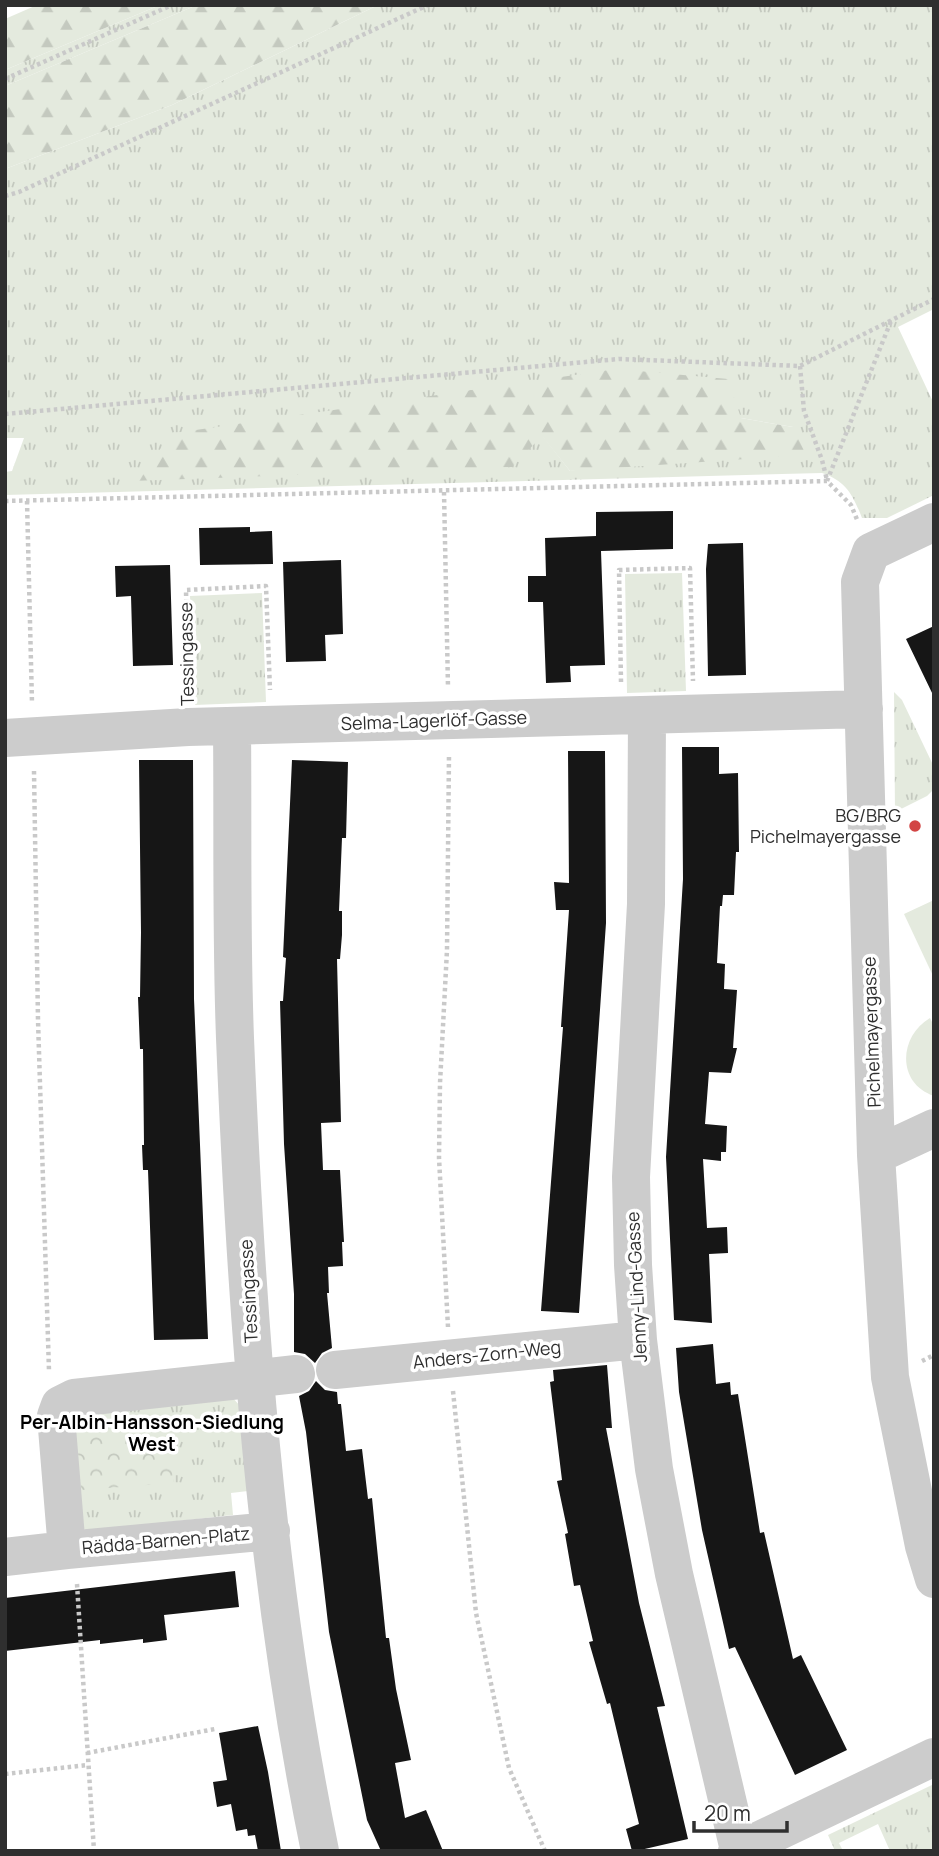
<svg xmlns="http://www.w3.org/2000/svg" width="939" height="1856" font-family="Manrope,sans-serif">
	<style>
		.grass { fill: url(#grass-tufts); fill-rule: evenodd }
		.forest { fill: url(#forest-firs) }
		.park { fill: url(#park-crowns) }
		.pitch { fill: #e4eade }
		.building { fill: #161616 }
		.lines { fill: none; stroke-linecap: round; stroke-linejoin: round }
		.path { stroke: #c9c9c9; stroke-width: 4.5; stroke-dasharray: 3.5 3.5; stroke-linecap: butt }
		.minor { stroke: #ccc; stroke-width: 38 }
		.poi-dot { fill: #d24544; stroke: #fff; stroke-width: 2.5 }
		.labels { text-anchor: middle; stroke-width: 7; stroke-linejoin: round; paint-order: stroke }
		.street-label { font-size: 18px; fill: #2f2f2f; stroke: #fff }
		.poi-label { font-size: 18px; fill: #2f2f2f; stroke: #fff; text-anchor: end }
		.neighbourhood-label { font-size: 19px; font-weight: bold; fill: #000; stroke: #fff }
	</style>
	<defs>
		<pattern id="grass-tufts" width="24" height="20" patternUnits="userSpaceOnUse" patternTransform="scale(1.75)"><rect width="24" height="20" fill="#e4eade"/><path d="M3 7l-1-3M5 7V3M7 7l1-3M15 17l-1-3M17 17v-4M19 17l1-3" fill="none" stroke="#c4c9bf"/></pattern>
		<pattern id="forest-firs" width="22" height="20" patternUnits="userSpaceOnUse" patternTransform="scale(1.75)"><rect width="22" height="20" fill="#e4eade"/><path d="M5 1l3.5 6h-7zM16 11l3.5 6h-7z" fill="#c4c9bf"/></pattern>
		<pattern id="park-crowns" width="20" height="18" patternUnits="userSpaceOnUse" patternTransform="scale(1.75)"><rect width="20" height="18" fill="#e4eade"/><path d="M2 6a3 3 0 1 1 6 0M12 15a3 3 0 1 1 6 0" fill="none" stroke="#c4c9bf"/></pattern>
	</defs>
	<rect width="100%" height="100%" fill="#fff"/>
	<!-- grass -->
	<path class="grass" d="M160,5H197L5,86V70Z
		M378,5H934V309L898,327L934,404V495L887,518H862C853,495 846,481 822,473L5,495V472L12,471L24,438H5V169L172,105ZM741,418L793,427L570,471L542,435Z
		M682,573L686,691L627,693L625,574Z
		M262,593L266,702L195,705L190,596Z
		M894,692L902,700L934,767L933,790L927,796L895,812Z
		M230,1395L242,1408L248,1491L231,1493L233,1515L87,1531L84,1529L69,1418Z
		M934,1784V1851H890L878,1824L839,1843L843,1851H835L828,1835Z"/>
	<!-- forest -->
	<path class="forest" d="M37,5H160L5,70V19Z
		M197,5H378L172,105L5,169V86Z
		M616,369L728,379L741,418L793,427L806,455L570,471L542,436L512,467L131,481L175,433Z"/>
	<!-- park -->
	<path class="park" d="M170,1420L174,1483L81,1490L76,1426Z"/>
	<!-- pitch -->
	<path class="pitch" d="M934,900V978L904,914Z
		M930,1018L934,1026V1096C896,1083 899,1036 930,1018Z"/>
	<!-- building -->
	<path class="building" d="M673,511V549L601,551L605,665L570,666L571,682L546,683L543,602H528V576H546L545,538L596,536V512Z
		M250,527V532L272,531L273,564L200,565L199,528Z
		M743,543L746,675L708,676L706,569L708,544Z
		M341,560L343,634L325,635L326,661L286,662L283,562Z
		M170,565L173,665L133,666L131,596L116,597L115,566Z
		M934,626V697L906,639Z
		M682,747H719V774L738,773L739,852H736L734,895H723L722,906H720L717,963L725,964L724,989L737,990L733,1048H737L731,1073L709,1072L705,1124L727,1126L726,1152H721V1161L703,1159L707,1228L727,1227L728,1253L709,1254L712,1323L674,1320L666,1157L683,879Z
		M568,751H605L606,923L579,1313L541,1311L563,1027H561L569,910H556L554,882L569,883Z
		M139,760H193L194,999L208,1339L154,1340L148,1170H143L142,1145H144L143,1049H140L138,997H140L141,932Z
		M292,760L348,762L346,838H342L339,911H342V935L340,959H337L341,1122L321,1123L323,1170H340L344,1242H342L343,1266L328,1267L329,1293H327L332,1348L322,1353L315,1363L305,1354L294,1352V1294L284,1144L280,1001H283L286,958L283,957Z
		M713,1344L716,1384L730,1382L731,1395L738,1394L760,1533L764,1532L793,1659L801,1655L847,1750L795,1775L735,1647L729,1649L702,1530L679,1392L676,1348Z
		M607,1365L612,1428H606L639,1603L665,1706L657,1707L688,1839L636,1851H632L626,1829L639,1824L610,1703L607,1704L589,1642L593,1641L580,1585L574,1586L565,1534L568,1533L557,1481L562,1480L550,1382L554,1381L553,1370Z
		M316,1381L325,1390L337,1392L338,1404H341L346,1451L362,1449L368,1499L372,1498L386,1638H389L396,1689L411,1760L395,1763L405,1818L426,1810L443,1851H381L367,1820L329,1632L306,1432L299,1396L309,1391Z
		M235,1571L239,1607L164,1615L167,1640L143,1643V1639L100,1644V1640L5,1651V1598Z
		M258,1726L268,1772L281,1851H258L255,1835L248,1836L247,1829L236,1831L231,1804L217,1807L213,1782L227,1780L219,1733Z"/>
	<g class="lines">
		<!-- path -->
		<path class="path" d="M5,79L172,5
			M5,196L19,192L428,5
			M800,366L804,411L822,460L827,480
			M5,414L619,359L800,366L934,299
			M827,481L891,321
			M444,492L448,687
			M5,501L827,481L851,505L858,522
			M27,501L32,703
			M621,682L619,570L690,568L693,681
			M188,694L186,590L266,586L270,690
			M34,771L38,1020L49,1371
			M448,1327L439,1158L440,1083L447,950L449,755
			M922,1361L934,1355
			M453,1391L476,1613L509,1768L545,1851
			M77,1584L94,1851
			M87,1753L215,1729
			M5,1774L88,1765"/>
		<!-- minor -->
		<path class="minor" d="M934,522L871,552L860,582L876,1155L890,1377L924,1546L934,1579
			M647,715L646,904L631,1177L633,1265L638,1340L654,1469L674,1574L739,1850
			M232,726C233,830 231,934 235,1038C246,1310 265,1584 320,1851
			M5,738L188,727L864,709
			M876,1155L934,1128
			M335,1370L638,1340
			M271,1531L67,1550L56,1416L60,1405L74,1398L296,1374
			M5,1557L67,1550
			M737,1851L934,1757"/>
	</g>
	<!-- markers -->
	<circle class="poi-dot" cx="915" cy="826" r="7"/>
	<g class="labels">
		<!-- street labels -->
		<g class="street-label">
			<text transform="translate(187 654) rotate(-91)" y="6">Tessingasse</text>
			<text transform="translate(434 721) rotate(-2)" y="6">Selma-Lagerlöf-Gasse</text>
			<text transform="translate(872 1032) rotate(-92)" y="6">Pichelmayergasse</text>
			<text transform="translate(637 1287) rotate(-93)" y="6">Jenny-Lind-Gasse</text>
			<text transform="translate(249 1291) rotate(-93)" y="6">Tessingasse</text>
			<text transform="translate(487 1355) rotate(-6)" y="6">Anders-Zorn-Weg</text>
			<text transform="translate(166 1541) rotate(-5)" y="6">Rädda-Barnen-Platz</text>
		</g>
		<!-- poi labels -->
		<g class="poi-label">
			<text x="901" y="822">BG/BRG<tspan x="901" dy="21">Pichelmayergasse</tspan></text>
		</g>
		<!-- neighbourhood labels -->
		<g class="neighbourhood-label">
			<text x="152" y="1429">Per-Albin-Hansson-Siedlung<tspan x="152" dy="22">West</tspan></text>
		</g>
	</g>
	<!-- border -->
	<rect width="939" height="1856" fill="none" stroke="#2f2f2f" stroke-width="14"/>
	<!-- scale -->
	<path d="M694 1821v10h93v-10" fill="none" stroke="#2f2f2f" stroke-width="3.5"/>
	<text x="704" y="1821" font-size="21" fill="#2f2f2f" stroke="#ffffff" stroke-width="5" paint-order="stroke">20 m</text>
</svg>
